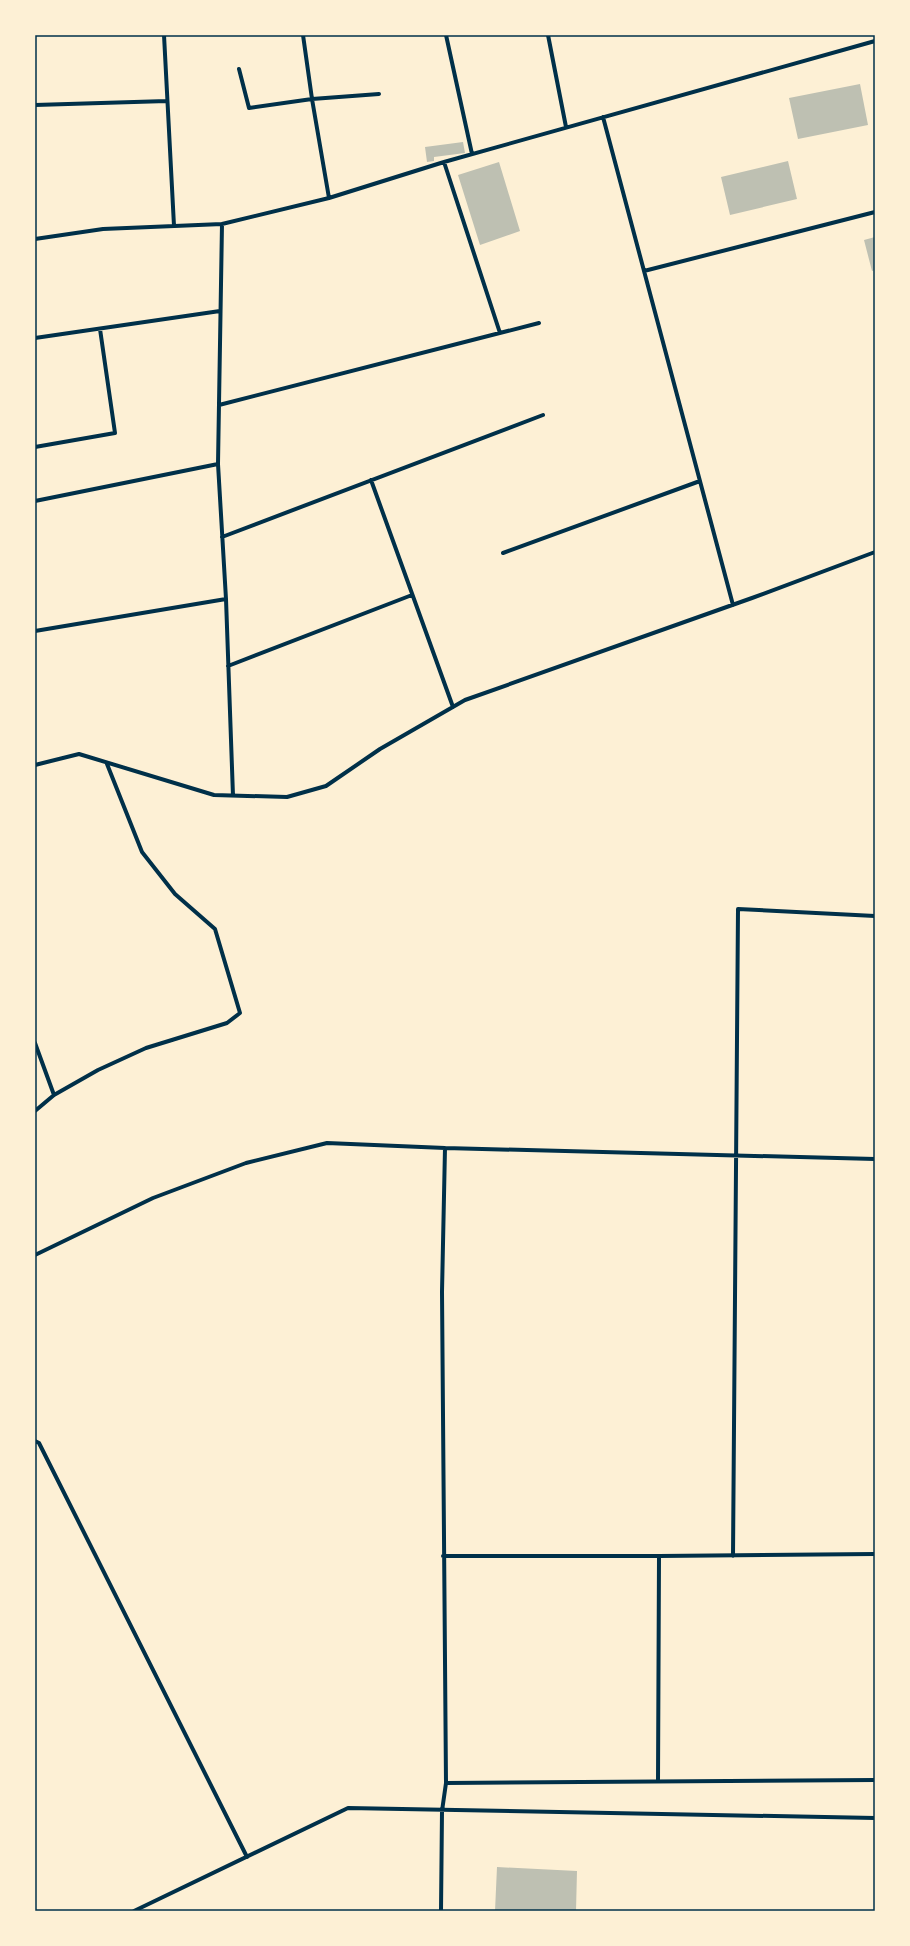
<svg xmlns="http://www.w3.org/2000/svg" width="910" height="1946" font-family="Roboto,sans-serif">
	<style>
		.building { fill: #bec0b2 }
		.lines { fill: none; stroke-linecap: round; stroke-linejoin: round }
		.minor { stroke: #003049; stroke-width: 4 }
		.neatline { fill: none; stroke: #003049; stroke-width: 1.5 }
	</style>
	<rect width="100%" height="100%" fill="#fdf0d5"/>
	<!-- building -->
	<path class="building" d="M860,84L868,125L798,139L789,98Z
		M463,142L465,153L434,157V161L427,162L425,147Z
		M788,161L797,199L730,215L721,177Z
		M499,162L520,231L480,245L458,175Z
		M875,237V270L872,271L864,240Z
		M497,1867L577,1871L576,1911H495Z"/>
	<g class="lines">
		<!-- minor -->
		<path class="minor" d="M164,35L174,226
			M303,35L312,99L379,94
			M446,35L472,154
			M548,35L566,127
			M239,69L249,108L312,99L329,198
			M35,105L167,101
			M603,117L733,605
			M444,162L500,333
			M35,239L103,229L222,224
			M644,271L875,212
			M35,338L220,311
			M219,405L539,323
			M35,447L115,433L100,329
			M371,480L453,707
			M35,501L218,464
			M222,537L543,415
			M503,553L700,481
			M35,631L226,599
			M228,666L412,595
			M35,765L79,754L214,795L287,797L326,786L380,749L465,700L752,598L875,552
			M233,796L226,599L218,464L222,224L329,198L444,162L875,41
			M35,1043L54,1095
			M35,1111L54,1095L98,1070L146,1048L227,1023L240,1013L215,929L175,894L142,852L107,764
			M445,1148L875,1159
			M35,1255L153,1198L246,1163L327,1143L445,1148L442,1292L446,1783
			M35,1441L39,1443L247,1857
			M443,1556H659
			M733,1556L738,909L875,916
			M658,1781L659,1556L875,1554
			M134,1911L348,1808L875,1818
			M441,1911L442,1811L446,1783L875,1780"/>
	</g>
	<!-- border -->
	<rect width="910" height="1946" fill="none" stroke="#fdf0d5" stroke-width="72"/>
	<rect x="36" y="36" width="838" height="1874" class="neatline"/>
</svg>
